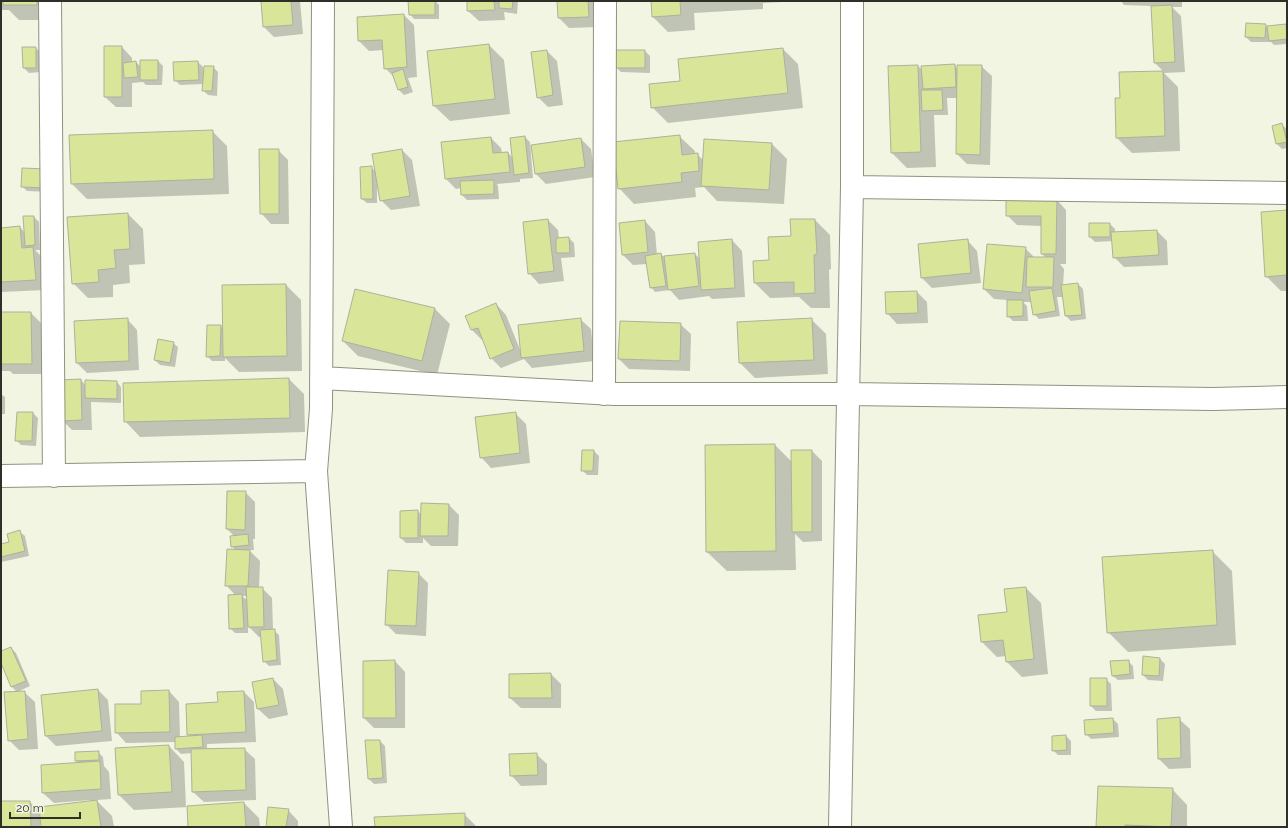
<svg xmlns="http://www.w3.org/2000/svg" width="1288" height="828" font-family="Raleway,sans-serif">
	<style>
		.shadow { fill: #0003; fill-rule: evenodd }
		.building { fill: #d9e598; stroke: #adb19d }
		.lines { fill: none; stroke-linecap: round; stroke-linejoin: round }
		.street-casing { stroke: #8f927f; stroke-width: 24 }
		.street { stroke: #fff; stroke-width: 22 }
	</style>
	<rect width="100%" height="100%" fill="#f1f5e1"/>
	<!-- shadow -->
	<path class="shadow" d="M1,1H51L52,20H19L9,10H1Z
		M262,1H300L303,34L274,37L264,27Z
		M409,1H435L439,5V19H414L410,14Z
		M468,1H518L517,14L504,12L505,20L479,21L468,11Z
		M558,1H598V27L569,28L559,18Z
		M652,1H803L763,3V9L694,13L695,30L668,32L653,17Z
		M1121,1H1182V7H1172L1181,16L1185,72L1164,73L1178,87L1180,151L1132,153L1117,138L1121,98L1120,73L1164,72L1155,63L1152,6L1124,5Z
		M404,15L414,25L417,77L408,78L413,92L404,95L399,90L395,78L385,68L384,50L369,51L359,41Z
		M1265,25L1267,27L1285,25L1287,27V44L1274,45L1270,41V42H1251L1246,37Z
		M489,45L504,60L510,114L450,121L434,106Z
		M122,47L132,58V63L136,62L141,67L158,61L163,66L162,85H146L143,82L132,83V107H116L105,97Z
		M36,48L41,53V72L29,73L24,68Z
		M783,49L798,64L803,108L668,123L652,107Z
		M547,51L557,61L563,105L548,107L538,97Z
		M645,51L650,56V73L621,72L616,67Z
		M198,62L203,67V74L213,67L218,72L217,96L208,95L203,90L204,84L180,85L175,80Z
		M954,65L958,70L981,66L992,76L990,165L967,164L957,154L958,98H947L948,115H934L936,167L907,168L892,153L918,66L923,71Z
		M1282,125L1287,129V148L1282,149L1277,144L1273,127Z
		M212,131L227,146L229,194L87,199L72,184Z
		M679,136L695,151V154H697L703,160L772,144L787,159L784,204L717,201L704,187L695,188L696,197L634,204L619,188Z
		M525,137L530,142L533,178L520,179V182L497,184L498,186L499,199L467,200L462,195L461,188L456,189L446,179L491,138L501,148L502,153H508L513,158Z
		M581,139L591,149L595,177L546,184L536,174L532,146Z
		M278,150L288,160L289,224H271L261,213Z
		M402,150L412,160L420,206L391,210L381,200L378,186H377V203H367L362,199L371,167L376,172Z
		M23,169L51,192L27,191L22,186Z
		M1056,199L1066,210V264H1060L1064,269L1063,286L1078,284L1083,289L1086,319L1071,321L1066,316L1064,297H1057L1060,316L1039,319L1034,314L1032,302H1023L1027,306L1028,321H1013L1008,316V300L994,299L984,289L1025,248L1035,258H1046L1042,254V226L1017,225L1007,215Z
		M1287,211V291H1281L1266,276Z
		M128,214L143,229L145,264L129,265L130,283L113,285V297L88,298L73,283Z
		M34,217L39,222L40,250H35L43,258L45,290L1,292V229L20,227L25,233Z
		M548,220L558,230L559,239L569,238L574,243L575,257L561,258L564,281L539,284L529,273Z
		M815,220L830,235L831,269L829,270L830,308H811L799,297L770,298L755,283L770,261L792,237Z
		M645,221L655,232L657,255L661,254L664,257L695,254L700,259L732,240L742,251L745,297L712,299L709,296L679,300L670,290L655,292L651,287L647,264L633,265L623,255Z
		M1110,224L1115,229V233L1157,231L1167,241L1168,265L1124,267L1114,257L1113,241L1095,242L1090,237Z
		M967,240L977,251L981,283L932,288L922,278L919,245Z
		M286,285L301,300L302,371L239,372L225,358V361H212L207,356L221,326L223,329Z
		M917,292L927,302L928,323L897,324L887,313Z
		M496,304L506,315L521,352L580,319L591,329L594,361L532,368L524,359L501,368L491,358L483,340H482L472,330L466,316Z
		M435,309L450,324L437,375L358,356L343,341Z
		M31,313L41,323L42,374H13L10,371H1V318Z
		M127,319L137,330L139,370L87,373L77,363Z
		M811,319L826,334L828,374L755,378L740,363L738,323Z
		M680,324L691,334L690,371L629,369L619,359Z
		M173,343L178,347L175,367L160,365L155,360Z
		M289,379L304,394L305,432L140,437L125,421Z
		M81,380L86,386L117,382L121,387V403L91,402L92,430H72L62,420Z
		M1,394L5,397V414H1Z
		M33,413L38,418L36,446L21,445L16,440Z
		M516,414L526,424L530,463L491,468L481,457Z
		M775,445L792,462L812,451L822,461V541L803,542L795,534L796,570L727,571L707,552Z
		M583,451H594L599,456L598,475H587L582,470Z
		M228,492H245L255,502V539H253L254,550H249L260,561L259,588H262L272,598L273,630L279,635L281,665L269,666L264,661L262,637H259L248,626V633H235L230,628L236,596L226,585L235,550L232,546L235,537L227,529ZM242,596H248V601Z
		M449,505L459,515L458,546H431L423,538V543H406L401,538L418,511L421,515Z
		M20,532L25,536L29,556L1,562V545L10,543Z
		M1212,551L1232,571L1236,645L1128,652L1108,632Z
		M418,573L428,583L426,636L396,634L386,624Z
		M1026,588L1041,603L1048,674L1022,677L1006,661V656L997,657L982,642L1008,613Z
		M11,648L16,653L30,686L17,692L12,687L1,661V652Z
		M1144,658L1160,659L1165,664L1163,681L1148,680L1143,675Z
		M395,661L405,672V728H374L364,718Z
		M1128,661L1133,666L1134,679L1118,680L1113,676Z
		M551,674L561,684V708H521L510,698Z
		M273,679L283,689L288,715L269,719L258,709L253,683Z
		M1106,679L1111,684L1112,711H1096L1091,706Z
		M98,690L108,700L112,741L56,746L46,736Z
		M169,691L179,702L180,738L191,737L188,734L219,703L244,692L254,702L256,742L207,744V750L244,749L255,759L256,800L204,802L193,792L192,753L181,754L176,749V742L126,743L116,732L142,705Z
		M24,692L35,702L38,749L19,750L9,740Z
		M1113,719L1118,724L1119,737L1091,739L1086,734Z
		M1179,719L1190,729L1191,768L1169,769L1159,759Z
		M1066,736L1071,741V755H1058L1053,750Z
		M380,741L385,746L387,783L374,784L369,779Z
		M169,746L184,762L186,807L244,803L259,818L260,827H189L188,807L134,810L119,795L116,749Z
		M98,752L103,757L104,766L109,772L111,799L96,800L112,816L114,827H42V821H40V827H2L30,802L41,813L90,802V800L54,803L43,793L79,763L76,761Z
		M536,754L547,764V785L521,786L511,775Z
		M1172,789L1187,805V827H1097Z
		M288,810L298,821V827H267Z
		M464,814L477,827H376Z"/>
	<!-- building -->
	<path class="building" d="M3,1H37V5H3Z
		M261,1H291L293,25L263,27Z
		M408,1H435V15H409Z
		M467,1H494L495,10L467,11Z
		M499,1H513L512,9L499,8Z
		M557,1H588L589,17L558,18Z
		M651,1H680L681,15L652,17Z
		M1172,5L1175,62L1154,63L1151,6Z
		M404,14L407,67L384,69L382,40L358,41L357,17Z
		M1246,23L1266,24L1265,38L1245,37Z
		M1286,24L1287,39L1269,41L1267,26Z
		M489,44L495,99L433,106L427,51Z
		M104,46H122V97H104Z
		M22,47H36V68H23Z
		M783,48L788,93L651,108L649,84L680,81L678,59Z
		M547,50L553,95L537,98L531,52Z
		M615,50H645V68H615Z
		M140,60H158V80H140Z
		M136,61L138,77L124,78L123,63Z
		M198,61L199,80L174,81L173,62Z
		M955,64L956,87L923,89L921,66Z
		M918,65L921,152L891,153L888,66Z
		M957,65H982L980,155L956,154Z
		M204,66H214L212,91H202Z
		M403,69L408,87L398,90L392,73Z
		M1163,71L1165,136L1116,138L1115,98H1120L1119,72Z
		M921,90H942L943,110L922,111Z
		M1282,123L1287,142L1276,144L1272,126Z
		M213,130L214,179L71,184L69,135Z
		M680,135L682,155L698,153L699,171L681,173L682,182L618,189L613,142Z
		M525,136L529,173L514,175L510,138Z
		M491,137L493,153L508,152L510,172L445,179L441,142Z
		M581,138L585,167L535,174L531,145Z
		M704,139L772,143L769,190L701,186Z
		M259,149H279V214H260Z
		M402,149L410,196L380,201L372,154Z
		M372,166L373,199H361L360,167Z
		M22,168L48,169L47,188L21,187Z
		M494,180V194L461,195L460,181Z
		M1006,198H1057L1056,254H1041V216H1006Z
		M1287,210V275L1265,277L1261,212Z
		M128,213L130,249L114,250L116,268L98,270L99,282L72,284L67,217Z
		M23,216H34L35,245L25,246Z
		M548,219L554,271L528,274L523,222Z
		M790,219H815L817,254L814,255L815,293L794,294V282L754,283L753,261L769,260L768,237L791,236Z
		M645,220L648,252L622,255L619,223Z
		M1089,223H1110V237H1089Z
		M20,226L22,248L33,247L36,280L1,282V228Z
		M1157,230L1159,255L1113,258L1111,232Z
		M569,237L570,253H556V238Z
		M732,239L735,288L701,290L698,242Z
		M968,239L971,273L921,278L918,244Z
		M987,244L1026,247L1022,293L983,289Z
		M661,253L666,286L650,288L645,256Z
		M695,253L699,286L668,290L664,256Z
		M1027,257H1054L1053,287H1026Z
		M1078,283L1082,315L1065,316L1061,285Z
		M286,284L287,356L223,357L222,285Z
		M1052,288L1056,311L1033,315L1029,291Z
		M355,289L435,308L422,361L342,341Z
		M917,291L918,313L886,314L885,292Z
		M1007,300H1023V316L1007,317Z
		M496,303L514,349L490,359L478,328L471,330L465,316Z
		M1,312H31L32,364H1Z
		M128,318L129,361L76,363L74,321Z
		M581,318L584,351L521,358L518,325Z
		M812,318L814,360L739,363L737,322Z
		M620,321L681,323L680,361L618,359Z
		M207,325H221L220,356L206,357Z
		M158,339L174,342L170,363L154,360Z
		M289,378L290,418L124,422L123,383Z
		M81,379L82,420L61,421L60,380Z
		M85,380L117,381V399L85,398Z
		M17,412H33L32,441H15Z
		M516,412L520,453L480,458L475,417Z
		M775,444L776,551L706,552L705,445Z
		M582,450H594L593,471H581Z
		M791,450H812V532H792Z
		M227,491H246L245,530L226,529Z
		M421,503L449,504L448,536H420Z
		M418,510V538H400V511Z
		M20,530L25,551L1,557V544L9,542L7,534Z
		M248,534L249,545L231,547L230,536Z
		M227,549L250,550L248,586H225Z
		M1213,550L1217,625L1107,633L1102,557Z
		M388,570L419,572L416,626L385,625Z
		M246,587H263L264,627H248Z
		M1026,587L1034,659L1006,662L1003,640L981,642L978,615L1007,612L1004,589Z
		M242,594L244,628L229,629L228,595Z
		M275,629L277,660L263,662L260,630Z
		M11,647L26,681L11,687L1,663V651Z
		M1143,656L1160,658L1159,676L1142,675Z
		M395,660L396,718H363V661Z
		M1129,660L1130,674L1112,676L1110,661Z
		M551,673L552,698H509V674Z
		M273,678L279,705L257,709L252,682Z
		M1090,678H1107V706H1090Z
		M98,689L102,731L45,736L41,695Z
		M169,690L170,732L115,733V704H141V691Z
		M25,691L28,739L8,741L4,692Z
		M244,691L246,732L187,735L186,704L218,702L217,692Z
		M1180,717L1181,758L1158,759L1157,719Z
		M1113,718L1114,733L1085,735L1084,720Z
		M202,735L203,747L175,749V737Z
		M1066,735L1067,750L1052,751V736Z
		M365,740H380L383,778L368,779Z
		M169,745L172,792L118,795L115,748Z
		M245,748L246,790L192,792L191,749Z
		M99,751V760L75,761V752Z
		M537,753L538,775L510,776L509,754Z
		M100,761L101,789L42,793L41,765Z
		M1098,786L1173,788L1171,827L1125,825L1124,827H1096Z
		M97,800L101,827H41L39,807Z
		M1,801H30L31,827H1Z
		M244,802L246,827H188L187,806Z
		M268,807L289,809L286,827H266Z
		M465,813V827H375L374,817Z"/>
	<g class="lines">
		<!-- street casing -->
		<g class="street-casing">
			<path id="street" d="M50,1L54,476
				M323,1L321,409L316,471L341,827
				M852,187L1287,193
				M321,378L615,394H847L1213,399L1287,397
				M604,394L605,1
				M1,476L316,471
				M840,827L852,187V1"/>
		</g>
		<!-- street -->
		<use href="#street" class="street"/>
	</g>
	<!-- border -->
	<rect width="1288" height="828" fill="none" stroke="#2e3028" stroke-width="4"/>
	<!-- scale -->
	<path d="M10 812v6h70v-6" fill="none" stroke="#2e3028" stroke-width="2"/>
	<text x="16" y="812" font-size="12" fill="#2e3028" stroke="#f1f5e1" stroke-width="3" paint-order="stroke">20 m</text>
</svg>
